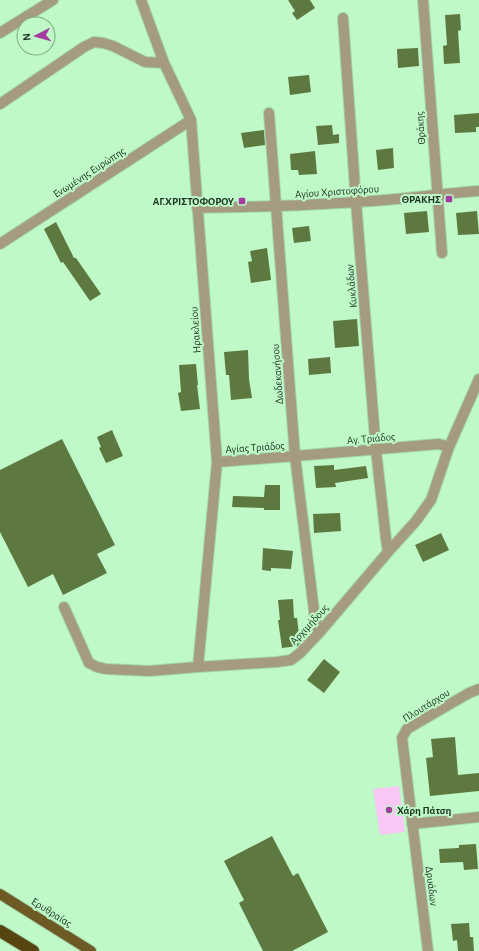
<svg xmlns="http://www.w3.org/2000/svg" width="479" height="951" font-family="'Alegreya Sans',sans-serif">
	<style>
		.green { fill: #f9c7f4 }
		.building { fill: #5e793f }
		.lines { fill: none; stroke-linecap: round; stroke-linejoin: round }
		.minor-casing { stroke: #a2d5aa; stroke-width: 12 }
		.major-casing { stroke: #a2d5aa; stroke-width: 12 }
		.highway-casing { stroke: #a2d5aa; stroke-width: 14 }
		.minor { stroke: #a59b80; stroke-width: 10 }
		.major { stroke: #6e5a25; stroke-width: 10 }
		.highway { stroke: #564411; stroke-width: 12 }
		.poi-dot { fill: #a43ca0; stroke: #bff9c8; stroke-width: 1.5 }
		.labels { text-anchor: middle; stroke-width: 4; stroke-linejoin: round; paint-order: stroke }
		.street-label { font-size: 11px; fill: #1c3321; stroke: #bff9c8 }
		.poi-label { font-size: 11px; font-weight: bold; fill: #1c3321; stroke: #bff9c8; text-anchor: end }
	</style>
	<rect width="100%" height="100%" fill="#bff9c8"/>
	<!-- green -->
	<path class="green" d="M399,786L405,832L380,835L373,789Z"/>
	<!-- building -->
	<path class="building" d="M288,0H310L315,8L297,20L292,13L295,11Z
		M460,14L461,30L458,31L460,63L444,64L443,46L447,45L445,15Z
		M418,48L419,66L398,68L397,49Z
		M309,75L311,92L290,95L288,77Z
		M479,113V127H476V132L455,133L454,115Z
		M332,125L333,135L339,134V143L318,145L316,126Z
		M264,130L265,145L244,148L241,133Z
		M393,148L394,168L378,170L376,150Z
		M315,151L317,174L299,175L298,170H291L290,154Z
		M427,211L429,232L406,234L404,213Z
		M477,211L479,234L458,235L456,213Z
		M56,222L74,258H76L101,294L90,301L63,262L61,263L44,229Z
		M309,226L311,241L294,243L292,228Z
		M267,248L271,280L251,283L248,262L252,261L250,251Z
		M357,319L359,346L335,348L333,321Z
		M248,350L249,379L252,398L231,400L229,375H226L224,352Z
		M330,357L331,373L309,375L308,359Z
		M196,364L198,385H197L200,409L181,411L178,393L181,392L179,365Z
		M112,430L123,456L106,463L99,448L101,447L97,437Z
		M62,439L115,545L97,554L107,573L63,595L53,574L28,587L0,532V470Z
		M334,465V470L366,466L368,478L335,483L336,487L316,488L314,466Z
		M265,485H280V510H264V508L232,507L233,496L264,497Z
		M340,513L341,531L314,533L313,514Z
		M441,533L449,550L423,562L415,545Z
		M263,548L293,551L291,569L271,568V571L262,570Z
		M293,599L294,618H297L300,643L298,646L282,648L278,620H280L278,600Z
		M324,659L340,672L324,693L307,680Z
		M455,737L458,775L479,773V791L430,796L426,758L433,757L431,739Z
		M272,836L293,876L298,873L328,932L292,951H263L239,903L244,900L224,861Z
		M476,844L478,869L464,870L463,862L440,863L439,849L459,848V845Z
		M469,923L470,937H473L474,951H458L457,940L453,941L451,924Z"/>
	<g class="lines">
		<!-- minor casing -->
		<g class="minor-casing">
			<path id="minor" d="M141,0L164,63L191,120L217,462L198,667
				M423,0L442,253
				M343,18L356,202L376,450L386,539L388,552
				M0,33L53,0
				M0,104L84,47L94,42L103,43L113,46L145,62L164,63
				M269,113L295,456L315,619L319,633
				M197,208C250,207 302,206 355,202C396,200 438,194 479,191
				M0,244L191,120
				M217,462L295,456L439,444L449,447
				M64,607L89,663L97,667L106,669L149,671L198,667L277,662L291,660L300,653L319,633L388,552L416,521L431,500L449,447L479,379
				M412,824L479,817
				M428,951L402,738L407,729L469,693L479,689"/>
		</g>
		<!-- major casing -->
		<g class="major-casing">
			<path id="major" d="M0,894L91,951"/>
		</g>
		<!-- highway casing -->
		<g class="highway-casing">
			<path id="highway" d="M0,931L33,951"/>
		</g>
		<!-- minor -->
		<use href="#minor" class="minor"/>
		<!-- major -->
		<use href="#major" class="major"/>
		<!-- highway -->
		<use href="#highway" class="highway"/>
	</g>
	<!-- markers -->
	<g class="poi-dot">
		<rect x="445" y="195" width="8" height="8" rx="2"/>
		<rect x="238" y="197" width="8" height="8" rx="2"/>
		<circle cx="389" cy="810" r="4"/>
	</g>
	<g class="labels">
		<!-- street labels -->
		<g class="street-label">
			<text transform="translate(420 128) rotate(-94)" y="4">Θράκης</text>
			<text transform="translate(89 172) rotate(-33)" y="4">Ενωμένης Ευρώπης</text>
			<text transform="translate(337 191) rotate(-4)" y="4">Αγίου Χριστοφόρου</text>
			<text transform="translate(351 286) rotate(-95)" y="4">Κυκλάδων</text>
			<text transform="translate(195 330) rotate(-94)" y="4">Ηρακλείου</text>
			<text transform="translate(277 374) rotate(-94)" y="4">Δωδεκανήσου</text>
			<text transform="translate(371 438) rotate(-5)" y="4">Αγ. Τριάδος</text>
			<text transform="translate(255 447) rotate(-4)" y="4">Αγίας Τριάδος</text>
			<text transform="translate(309 624) rotate(-47)" y="4">Αρχιμήδους</text>
			<text transform="translate(426 705) rotate(-32)" y="4">Πλουτάρχου</text>
			<text transform="translate(432 886) rotate(83)" y="4">Δρυάδων</text>
			<text transform="translate(52 912) rotate(32)" y="4">Ερυθραίας</text>
		</g>
		<!-- poi labels -->
		<g class="poi-label">
			<text x="441" y="203">ΘΡΑΚΗΣ</text>
			<text x="234" y="205">ΑΓ.ΧΡΙΣΤΟΦΟΡΟΥ</text>
			<text x="397" y="814" text-anchor="start">Χάρη Πάτση</text>
		</g>
	</g>
	<!-- north arrow -->
	<g transform="translate(36 36) rotate(264)"><circle r="19" fill="#bff9c8" stroke="#7eaa85"/>
	<path d="M0-3L7 15L0 10L-7 15Z" fill="#a43ca0"/>
	<text y="-6" font-size="11" font-weight="bold" text-anchor="middle" fill="#1c3321">N</text>
	</g>
</svg>
